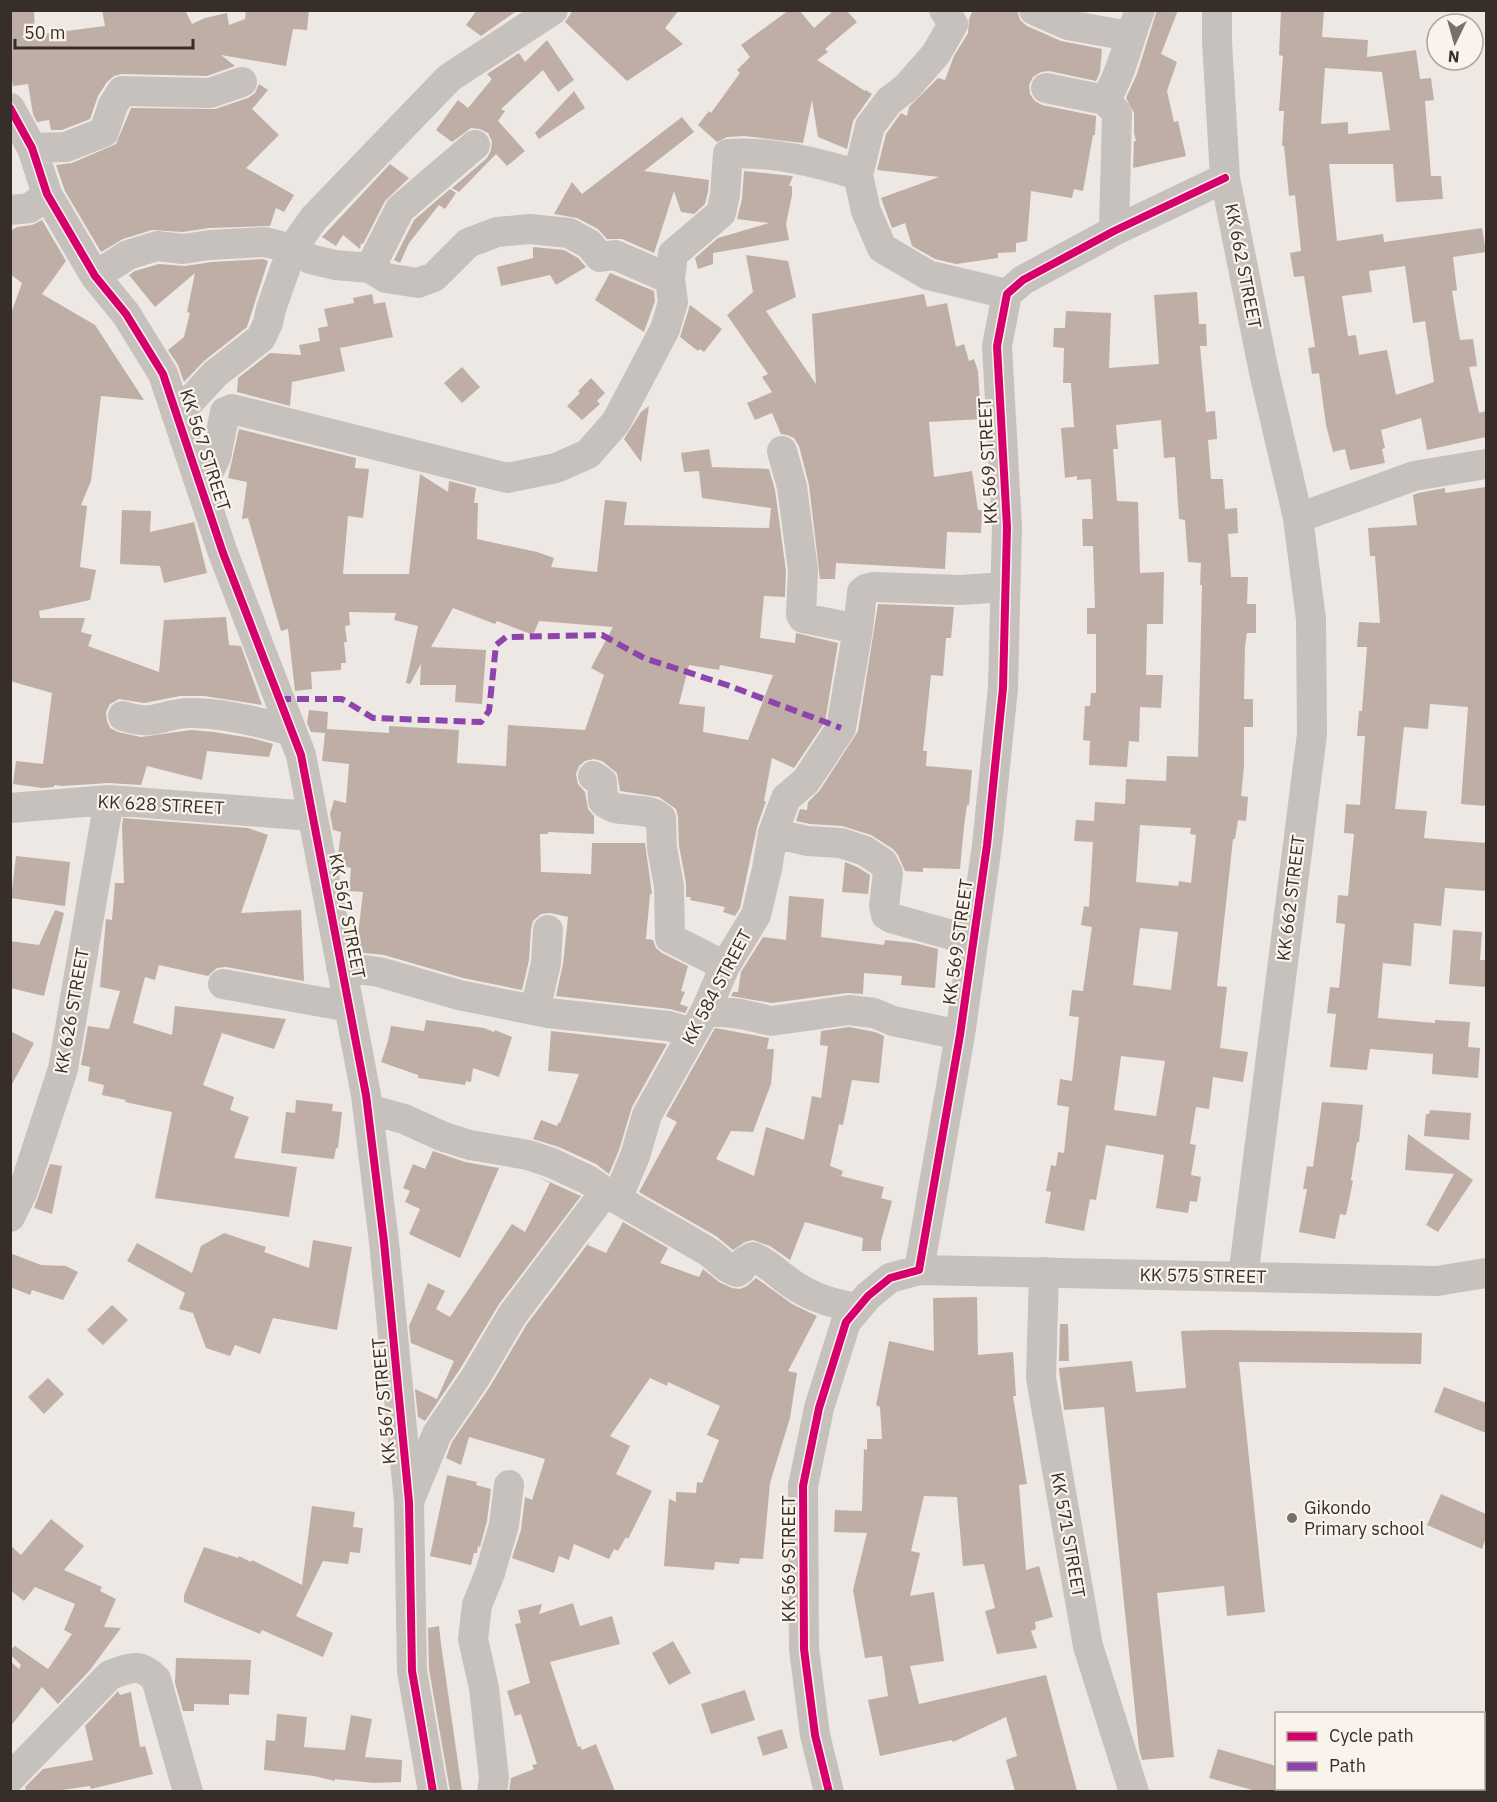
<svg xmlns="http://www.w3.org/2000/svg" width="1497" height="1802" font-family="'IBM Plex Sans',sans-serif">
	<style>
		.building { fill: #bfaea6; fill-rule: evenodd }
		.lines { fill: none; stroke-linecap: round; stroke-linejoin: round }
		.minor { stroke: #c6c1bc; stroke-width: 30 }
		.quiet { stroke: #8e44ad; stroke-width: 6; stroke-dasharray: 12 6; stroke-linecap: butt }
		.cycleway-casing { stroke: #f9f3eb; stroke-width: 11 }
		.cycleway { stroke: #d6006c; stroke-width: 8 }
		.poi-dot { fill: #776f6b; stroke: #f9f3eb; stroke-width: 2 }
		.labels { text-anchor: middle; stroke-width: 4.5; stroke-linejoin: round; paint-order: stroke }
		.street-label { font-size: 18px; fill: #372e2a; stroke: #f9f3eb }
		.poi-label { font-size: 18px; fill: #372e2a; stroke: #f9f3eb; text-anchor: start }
	</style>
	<rect width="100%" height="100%" fill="#ede8e3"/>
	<!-- building -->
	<path class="building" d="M10,10H34L35,35L105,26L102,10H185L192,24L205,18L227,13L229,25L245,19L246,10H309L307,30L293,29L286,66L221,55L235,66L207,76L122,74L114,76L107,82L98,96L90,119L62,130H51L49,120L37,122L33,114L28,84L13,86L10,71Z
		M477,10H518L481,36L466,25Z
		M573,10H679L665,28L683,44L627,81L565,22Z
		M789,10H799L814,28L834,10H846L857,22L825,49L828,52L817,60L865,91L866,90L872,94L853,121L847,149L818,137L812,100L803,143L744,136L727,137L717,142L698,125L709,111L711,113L740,73L737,70L750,57L741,45Z
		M973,10H1017L1020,20L1027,26L1061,41L1102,49L1100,72L1096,81L1049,71L1041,72L1033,77L1029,85L1030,94L1035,101L1042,105L1096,116L1095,135H1093L1083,191L1074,189L1072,198L1031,191L1027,241L1016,243V252L998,253V258L956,264L935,259L912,246L905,223L892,228L881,198L939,177L877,170L886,134L901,113L907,116L909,107L938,78L945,80L954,56L968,33L969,19Z
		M1157,10H1178L1161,54L1177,62L1167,91L1174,122L1178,121L1186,156L1133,168L1134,141H1136L1134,133V113L1126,98L1137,74Z
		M1281,10H1324L1322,37L1368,40L1367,57L1416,50L1420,79L1431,78L1434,100L1425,101L1431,176H1441L1443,199L1396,202L1393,164H1329L1337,241L1383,234L1384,242L1482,228L1486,252L1453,257L1457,290L1452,291L1460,340L1473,339L1477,366L1469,367L1479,413L1486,411V437L1427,450L1421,418L1381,430L1385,448L1382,449L1385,463L1350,470L1345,449L1333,452L1326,425L1319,373L1312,374L1308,348L1315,347L1304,276L1294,277L1290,253L1301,251L1295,195L1289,196L1284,146H1282L1284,111H1279L1283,56L1279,55ZM1325,68L1382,72L1390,130L1348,134V122L1321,124ZM1405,266L1413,323L1425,321L1434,382L1396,395L1387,350L1359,355L1356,335L1348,336L1342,296L1372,292L1369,271Z
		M547,40L574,80L558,92L543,70L501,109L505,111L498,121L525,151L507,166L496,154L459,192L452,188L487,158L491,150L492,141L488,133L480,129L471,128L452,142L436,130L458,100L468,108L492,79L487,74L519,53L525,62Z
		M259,84L268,90L252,109L279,135L246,168L294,195L284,212L276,208L270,226L209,228L183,232L152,230L123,239L101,252L65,191L56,165L72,163L116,144L131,108L215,109L248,98L255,93Z
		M574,91L585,108L539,139L535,133Z
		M682,117L694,132L644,171L709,180L708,192L705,204L694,214L681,212L674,191L654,253L622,239H607L598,229L577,218L554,214L572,182L582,194Z
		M390,164L409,178L385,201L363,244L361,243L360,249L343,235L336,246L322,237Z
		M744,171L793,176L789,186H792V195L786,224L789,240L713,253V264L698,269L695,258L718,238L769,223L737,219L742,199Z
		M450,189L456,193L445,209L439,205L409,243L400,263L394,260L414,220Z
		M42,220L66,261L42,294L95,325L144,400L101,396L91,481L81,505L87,506L80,567L96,570L90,600L39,611L40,618H85L81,632L92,635L88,646L159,672L164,620L226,617L229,645L241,646L262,705L204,696H180L144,703L119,699L110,704L106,712L107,721L110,728L118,732L141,737L191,730L214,732L251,738L273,744L269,757L207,751L202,780L147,766L141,785L108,783L62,786L54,785V787L42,788L13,784L16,761L43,764L52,693L10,681V316L22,283L10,274V231L17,227L32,225Z
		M533,247L564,250L578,258L586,267L556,285L550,275L501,286L497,267L533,258Z
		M746,255L788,261L796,297L766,311L816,384L812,314L924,294L927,307L947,303L956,347L964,344L969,361L974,359L978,371L981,419L929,422L934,477L972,471L978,510H982L981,533L947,532L945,569L836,563L835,579H820L809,485L799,446L794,438L787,435L781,434L772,413L755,420L747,403L772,392L762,377L768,374L727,315L753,292Z
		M263,259L268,261L247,327L204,361L184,382L178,365L168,350L184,337L190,313L187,312L195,273L155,307L129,275L135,271L159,264L185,266L212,262Z
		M610,273L654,291L655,301L644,332L595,300Z
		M1197,292L1199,324H1206L1207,346H1200L1206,412L1215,411L1217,439L1208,440L1211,479H1223L1225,509L1237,508L1238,533L1228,534L1231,577H1248L1247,604H1256V633H1247L1245,646L1244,699H1253V727H1244V767L1241,796L1248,797L1246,821L1238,820L1235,839H1233L1217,986L1227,987L1220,1048L1248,1052L1243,1082L1213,1077L1209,1109L1196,1107L1190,1144L1196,1145L1191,1175L1201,1177L1197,1202L1190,1201L1188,1213L1156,1208L1164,1155L1106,1145L1096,1200L1090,1199L1084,1231L1045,1223L1051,1192L1046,1191L1051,1165L1056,1166L1058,1152L1064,1153L1069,1107L1057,1105L1060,1079L1072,1081L1079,1017L1069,1016L1072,990L1083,991L1092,927L1081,925L1084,906L1089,907L1093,842L1074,841L1076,820L1094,821L1095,802L1125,804L1126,779L1166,781L1167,756L1198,757L1202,585H1200L1201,563L1188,562L1185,520L1179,519L1175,457L1164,458L1161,420L1116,425L1118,449H1113L1117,501L1138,502L1140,573L1164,572L1163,624H1147L1146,675H1163L1161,708L1140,707L1139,742L1129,741L1127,767L1089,765L1090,741L1083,740L1085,706H1090L1091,693H1096V634H1087V608H1095L1093,546H1083L1082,519H1093L1091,479L1077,480V476L1065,478L1061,428L1074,427L1071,383H1063L1064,348L1053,347L1054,328H1065L1066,311L1111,313L1109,368L1159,364L1154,295ZM1140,825L1191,828L1190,834L1196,835L1191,883L1179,881L1178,886L1136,882ZM1140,928L1178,932L1171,990L1133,985ZM1121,1056L1165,1061L1156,1116L1114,1110Z
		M372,294L374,304L385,302L393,337L340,348L345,371L292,382L290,406L237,392L238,378L270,353L301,355L299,345L320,341L318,328L328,326L324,309L354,303L353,298Z
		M690,305L722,329L704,352L700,349L698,351L680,337Z
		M462,367L480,387L462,403L444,383Z
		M591,378L605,393L597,401L600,404L582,420L567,406L580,393L578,391Z
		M649,406L641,462L624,439L641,412Z
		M239,429L356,458L355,468L369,469L363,518L348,516L343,574H409L420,474L448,492L449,481L476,488L474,503H478L477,539L537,552L554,558L551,567L597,572L605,500L627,502L624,525L769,528L771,508L702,498L699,471L684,472L681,453L709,449L712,467L769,469L775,490L786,571L785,597L764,596L760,638L795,643L796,633L838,643L825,722L794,768L772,758L764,801H766L757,827L740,908L735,916L723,912L725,907L690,900L691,897H686V883L679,846L678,817L676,809L659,797L620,791L617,773L602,761L594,759L585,761L579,766L576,774L578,784L585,792L588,809L594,816V834L548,832V834H540L541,872L591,874L592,843H645L652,894H650L646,939L653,940L656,948L662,953L688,966L681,991L685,992L680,1004L688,1007L685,1013L670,1009L556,996L563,964L568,917L550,913L541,914L533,921L531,929L529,960L522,990L463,978L384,955L356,952L363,892L349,891L351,868L340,866L338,856L341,832L333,830L330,814L334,800L346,803L349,764L322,761L325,733L311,732L307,723L309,710L328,712L327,729L389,733V726L459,730L457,763L506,766L508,725L585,730L604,675L591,668L613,627L539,621L533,635L497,621L495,624L453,608L431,647L486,650L482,704L455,702L456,685H420L421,664L410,684L406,683L418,626L394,620L396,613L349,612L350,625L345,626L347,642H344L346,663H341V670L311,672L312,689L295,691L288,629L281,631L248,518L242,519L247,482L228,478ZM689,665L719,670L720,665L773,675L748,740L703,732L705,707L679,704Z
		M1486,487V806L1461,804L1468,707L1430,704L1428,729L1404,727L1395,809L1427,811L1424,838L1486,843V891L1445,888L1441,926L1414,923L1411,966L1383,963L1378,1018L1435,1023V1020L1470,1022L1468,1047L1480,1048L1478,1078L1432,1074L1433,1054L1370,1049L1367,1070L1330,1067L1336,1014L1327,1013L1330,987L1339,988L1345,924L1336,923L1338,895L1348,896L1354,834L1344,833L1346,804L1360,805L1365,736H1357L1359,711H1362L1367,647H1357L1359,622L1380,623L1375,556H1370L1368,528L1417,525L1413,495L1418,493L1445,488V493Z
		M122,510L151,511L150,532L194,522L207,573L164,583L160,566L120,564Z
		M878,604L954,607L951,638H946L943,676L931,675L923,751H927L926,766L972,770L969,805H967L964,826L960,869L923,868V872L905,871L898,855L893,849L871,835L842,826L810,824L796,821L800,809L807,810L808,802L820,790L858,731Z
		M123,818L248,828L268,835L241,913L301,910L304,981L226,967L217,968L208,976L159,965L155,980L145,977L133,1023L172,1035L175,1006L286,1019L274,1049L222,1033L203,1085L234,1097L230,1110L249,1117L234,1158L297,1167L289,1217L155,1198L172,1112L125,1102L126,1100L102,1095L104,1085L88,1081L90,1067L81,1065L88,1026L109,1029L120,991L100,987L106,919L112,920L115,883H124L122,828Z
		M16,856L70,862L65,906L11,898Z
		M845,862L857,867L870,875L868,894L842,892Z
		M789,896L824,899L821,937L884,945L885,940L915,943L938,949L935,988L901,985L902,976L864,973L863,994L847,993L772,1003L731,996L733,992H738L741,972L763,937L786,940Z
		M55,910L64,913L44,996L10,988V941L39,945Z
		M1453,930L1482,932L1480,960H1486V987L1449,984Z
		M426,1020L484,1028L494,1032L495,1030L512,1037L499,1077L473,1068L471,1082L466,1081L465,1085L418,1078V1075L381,1062L388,1041L391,1026L424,1031Z
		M849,1027L875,1032L884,1036L879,1083L852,1080L843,1125L839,1124L830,1166L843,1171L841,1176L884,1187L881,1198L892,1201L881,1241V1251H862L863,1238L805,1222L790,1260L770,1246L753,1240L745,1242L733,1250L716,1236L639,1192L677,1122L666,1116L715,1028L769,1038L767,1049H774L771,1084L753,1132L731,1131L716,1159L754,1176L766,1127L804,1140L812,1096L821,1098L828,1046L820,1045L821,1031Z
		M10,1031L34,1043L10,1088Z
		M551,1031L667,1044L632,1107L619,1150L609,1174L596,1164L559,1147L533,1139L541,1120L557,1126L559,1122L560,1123L579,1074L548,1071Z
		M296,1100L333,1104L332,1111L342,1112L338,1148H336L334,1159L281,1153L286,1112L295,1113Z
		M1322,1102L1363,1105L1359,1142H1357L1351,1180L1353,1181L1346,1215L1340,1214L1335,1239L1299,1232L1307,1189H1303L1307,1166L1313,1167Z
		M1430,1110L1471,1113L1469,1140L1424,1136L1426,1114H1429Z
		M1408,1134L1473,1180L1438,1232L1426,1225L1454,1174L1405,1170Z
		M433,1151L465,1162L499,1168L460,1258L409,1234L420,1209L405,1202L410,1191L403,1188L413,1164L425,1169Z
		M50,1164L62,1166L52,1214L34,1208Z
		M536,1176L581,1196L499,1304L460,1369L425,1421L418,1417L415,1389L437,1399L454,1361L411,1343L409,1326L428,1283L445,1291L436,1309L450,1317L512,1224L525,1232L550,1183Z
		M623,1222L668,1248L660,1263L699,1277L703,1269L719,1282L732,1288L740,1289L747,1286L756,1278L792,1304L817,1316L788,1371L797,1373L790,1418L770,1483L763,1559L740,1558L739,1564L715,1562L714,1570L664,1566L669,1499L676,1502V1492L696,1493L697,1482L702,1483L719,1440L707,1435L720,1406L668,1382L667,1386L650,1378L610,1436L630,1446L616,1474L652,1491L628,1539L626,1537L618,1551L614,1549L609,1559L574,1544L569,1560L559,1556L554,1573L512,1558L521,1530L525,1497L532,1500L545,1459L469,1437L461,1465L446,1458L452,1442L489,1388L527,1324L590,1241L588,1245L606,1253Z
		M224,1233L266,1247L264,1252L309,1268L313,1240L352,1247L337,1330L273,1318L260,1354L235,1345L230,1356L206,1348L193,1313L179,1309L185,1293L127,1261L137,1243L192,1273L201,1246Z
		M10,1253L41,1265L66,1266L78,1272L63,1300L32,1290L30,1295L10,1287Z
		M977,1297L978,1355L1013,1352L1016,1396H1013L1027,1484L1019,1485L1026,1570L1039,1566L1053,1617L1035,1622L1036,1629L1031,1631L1037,1648L997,1654L985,1611L995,1608L984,1564L963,1566L957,1497L924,1496L911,1551L920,1553L910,1596L934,1592L944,1661L910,1666L919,1704L1046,1675L1077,1791H1015L1006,1760L1017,1756L1006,1717L953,1742L952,1740L880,1756L868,1700L888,1696L882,1656L865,1658L853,1590L867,1533L834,1532L835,1510L862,1511L864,1449L867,1450V1439H882L880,1407L876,1405L889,1341L934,1351L933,1298Z
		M112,1305L128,1320L103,1345L87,1330Z
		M1060,1324H1068L1069,1361H1059Z
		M1217,1330L1422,1333L1421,1364L1239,1362L1265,1612L1227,1616L1224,1586L1157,1593L1174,1757L1142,1760L1139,1749L1104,1407L1064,1410L1059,1368L1132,1361L1136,1392L1186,1388L1181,1331Z
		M48,1378L64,1394L44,1414L28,1397Z
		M1444,1387L1486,1403V1433L1434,1412Z
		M447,1475L477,1482L476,1485L491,1489L487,1521L480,1547L478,1546L477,1553H474L471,1565L430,1556Z
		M1441,1494L1486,1514V1538L1482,1549L1427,1525Z
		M312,1506L355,1512L353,1527L363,1528L360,1553L350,1552L348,1564L323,1561L296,1616L333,1633L323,1657L262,1630L260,1634L184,1602V1595L204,1547L238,1558L239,1556L251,1562L252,1560L302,1585Z
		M51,1519L84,1546L64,1570L102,1587L100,1591L116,1599L104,1627L121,1628L90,1670L58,1704L42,1687L10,1727V1661L19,1669L21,1665L10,1654V1650L15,1646L48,1669L72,1634L64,1630L75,1604L35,1587L24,1601L10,1590V1545L21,1555Z
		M573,1603L580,1626L612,1616L620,1644L550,1662L578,1747L580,1746L582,1750L596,1744L615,1791H509L511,1778L534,1769L532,1765L537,1764L521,1714L515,1716L507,1691L530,1683L515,1624L521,1623L518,1610L542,1604L539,1614Z
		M439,1626L441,1644L462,1791H450L429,1669L428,1628Z
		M673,1641L691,1673L669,1685L652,1653Z
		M176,1658L251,1660L249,1695L229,1694V1705L194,1704V1711H183L175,1683Z
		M745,1690L755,1720L711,1734L701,1704Z
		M118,1691L120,1695L131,1692L140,1747L145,1746L153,1774L91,1789L90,1786L55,1791H26L25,1787L43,1769L93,1760L85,1726Z
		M277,1714L307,1717L304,1747L345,1750L351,1715L372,1719L365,1757L402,1760L401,1782L374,1783L335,1779V1781L314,1776L264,1770L266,1740L275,1741Z
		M782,1729L788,1748L763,1756L757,1737Z
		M1218,1749L1276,1766V1791H1256L1209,1778Z"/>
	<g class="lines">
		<!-- minor -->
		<path class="minor" d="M944,10L953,24L936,54L906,88L889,101L870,126L858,175L866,211L882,248L928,275L1007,294
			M1034,10L1068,25L1129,36
			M1217,10V41L1225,178L1264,372L1298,518L1311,619L1312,734L1243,1277
			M1046,88L1105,100L1117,113L1114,231
			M1105,100C1122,74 1128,40 1140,10
			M10,108L32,148L47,194L95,276L126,314L163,374L223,553L301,755L366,1095L384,1242L409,1502L412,1671L433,1792
			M32,148L66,147L104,132L113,105L122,91L210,93L242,82
			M10,210L30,208L47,194
			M370,268L400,209L475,145
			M95,276L128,255L157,246L183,249L210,245L265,242L292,249L310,259L335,265L370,268L386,278L418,283L434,277L468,243L497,232L530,229L569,233L589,244L600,257L615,255L670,279
			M174,406L190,401L215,374L261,338L268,323L271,309L292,249L314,218L449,78L553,10
			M201,487L216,457L225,412L232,409L507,478L556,468L588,454L616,422L665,329L673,302L670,279L673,254L721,213L725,195L728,154C772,151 816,162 858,175
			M1298,518L1414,476L1486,464
			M858,629L862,592L866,589L873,587L961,590L1005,587
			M123,716C156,727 162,713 191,713C224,713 260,722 291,731
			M593,776L602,782L603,801C617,816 644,804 661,818L662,848L669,886L670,938L725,966
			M10,808L109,800L312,816
			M773,833L807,841L841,843L865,851L883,863L888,873L884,906L886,915L891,918L973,941
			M341,967L379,972L459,995L548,1013L668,1026L693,1033
			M223,984L349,1007
			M535,1010L546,963L548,930
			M706,1010L741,1014L771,1021L849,1010L874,1013L893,1021L960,1035
			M368,1109L404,1119L444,1137L470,1145L528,1155L552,1163L588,1180L605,1192
			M617,1199C647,1217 677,1233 707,1251C717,1257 725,1269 737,1272L741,1269L745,1261L753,1257C766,1262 774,1270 784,1278C807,1296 829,1303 857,1308
			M10,1217L23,1191L63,1069L109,800
			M919,1270L1437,1281L1486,1273
			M1044,1272L1041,1378L1088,1646L1134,1792
			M410,1499L437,1434L475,1378L513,1314L605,1192L617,1199L635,1156L647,1115L706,1010L725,966L756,915L767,869L773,833L786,798L806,781L841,728L858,629L803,618L801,615L803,570L792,487L782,451
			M10,1778L110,1675C130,1668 139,1662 156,1679L188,1792
			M492,1792L494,1778L484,1688L473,1639L477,1605L490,1573L504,1525L509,1485
			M829,1792L815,1735L804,1649L803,1486L819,1408L846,1322L868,1296L890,1278L919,1270L960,1035L987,845L1003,688L1007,527L997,346L1007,294L1023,280L1114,231L1225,178"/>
		<!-- quiet -->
		<path class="quiet" d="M279,699H342L373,718L481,722L489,711L496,645L506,637L602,635L644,658L727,685L841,728"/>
		<!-- cycleway casing -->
		<g class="cycleway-casing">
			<path id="cycleway" d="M10,108L32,148L47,194L95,276L126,314L163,374L223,553L301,755L366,1095L384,1242L409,1502L412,1671L433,1792
				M829,1792L815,1735L804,1649L803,1486L819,1408L846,1322L868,1296L890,1278L919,1270L960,1035L987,845L1003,688L1007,527L997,346L1007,294L1023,280L1114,231L1225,178"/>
		</g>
		<!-- cycleway -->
		<use href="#cycleway" class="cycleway"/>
	</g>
	<!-- markers -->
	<circle class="poi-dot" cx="1292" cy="1518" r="6"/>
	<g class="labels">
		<!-- street labels -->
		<g class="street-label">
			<text transform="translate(1243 266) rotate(79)" y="6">KK 662 STREET</text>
			<text transform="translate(205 450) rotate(72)" y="6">KK 567 STREET</text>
			<text transform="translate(988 461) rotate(-93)" y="6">KK 569 STREET</text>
			<text transform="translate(161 805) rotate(3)" y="6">KK 628 STREET</text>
			<text transform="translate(1291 898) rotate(-83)" y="6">KK 662 STREET</text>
			<text transform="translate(347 916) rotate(79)" y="6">KK 567 STREET</text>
			<text transform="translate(958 942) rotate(-82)" y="6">KK 569 STREET</text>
			<text transform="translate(717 987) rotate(-62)" y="6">KK 584 STREET</text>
			<text transform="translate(72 1011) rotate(-80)" y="6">KK 626 STREET</text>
			<text transform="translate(1203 1276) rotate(1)" y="6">KK 575 STREET</text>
			<text transform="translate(384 1401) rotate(-95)" y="6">KK 567 STREET</text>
			<text transform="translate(1068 1535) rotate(80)" y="6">KK 571 STREET</text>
			<text transform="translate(789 1559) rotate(-90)" y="6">KK 569 STREET</text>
		</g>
		<!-- poi labels -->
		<g class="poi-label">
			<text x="1304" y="1514">Gikondo<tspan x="1304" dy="21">Primary school</tspan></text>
		</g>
	</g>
	<!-- border -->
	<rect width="1497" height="1802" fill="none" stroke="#372e2a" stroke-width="24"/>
	<!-- legend -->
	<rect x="1275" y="1712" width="210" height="78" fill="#f9f3eb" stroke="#aba49e" stroke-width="1.5"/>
	<rect x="1287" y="1732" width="30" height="9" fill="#d6006c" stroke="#aba49e" stroke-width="1.5"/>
	<text x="1329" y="1742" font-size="18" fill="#372e2a">Cycle path</text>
	<rect x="1287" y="1762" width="30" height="9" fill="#8e44ad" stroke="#aba49e" stroke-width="1.5"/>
	<text x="1329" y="1772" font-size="18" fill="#372e2a">Path</text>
	<!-- north arrow -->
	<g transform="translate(1455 42) rotate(185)"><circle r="28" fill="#f9f3eb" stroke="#aba49e" stroke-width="1.5"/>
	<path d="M0-4.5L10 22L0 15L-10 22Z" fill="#776f6b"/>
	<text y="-9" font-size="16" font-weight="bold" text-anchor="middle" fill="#372e2a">N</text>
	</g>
	<!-- scale -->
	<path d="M15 39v9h178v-9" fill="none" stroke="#372e2a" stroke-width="3"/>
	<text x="24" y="39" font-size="18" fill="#372e2a" stroke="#f9f3eb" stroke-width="4.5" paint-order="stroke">50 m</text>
</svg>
